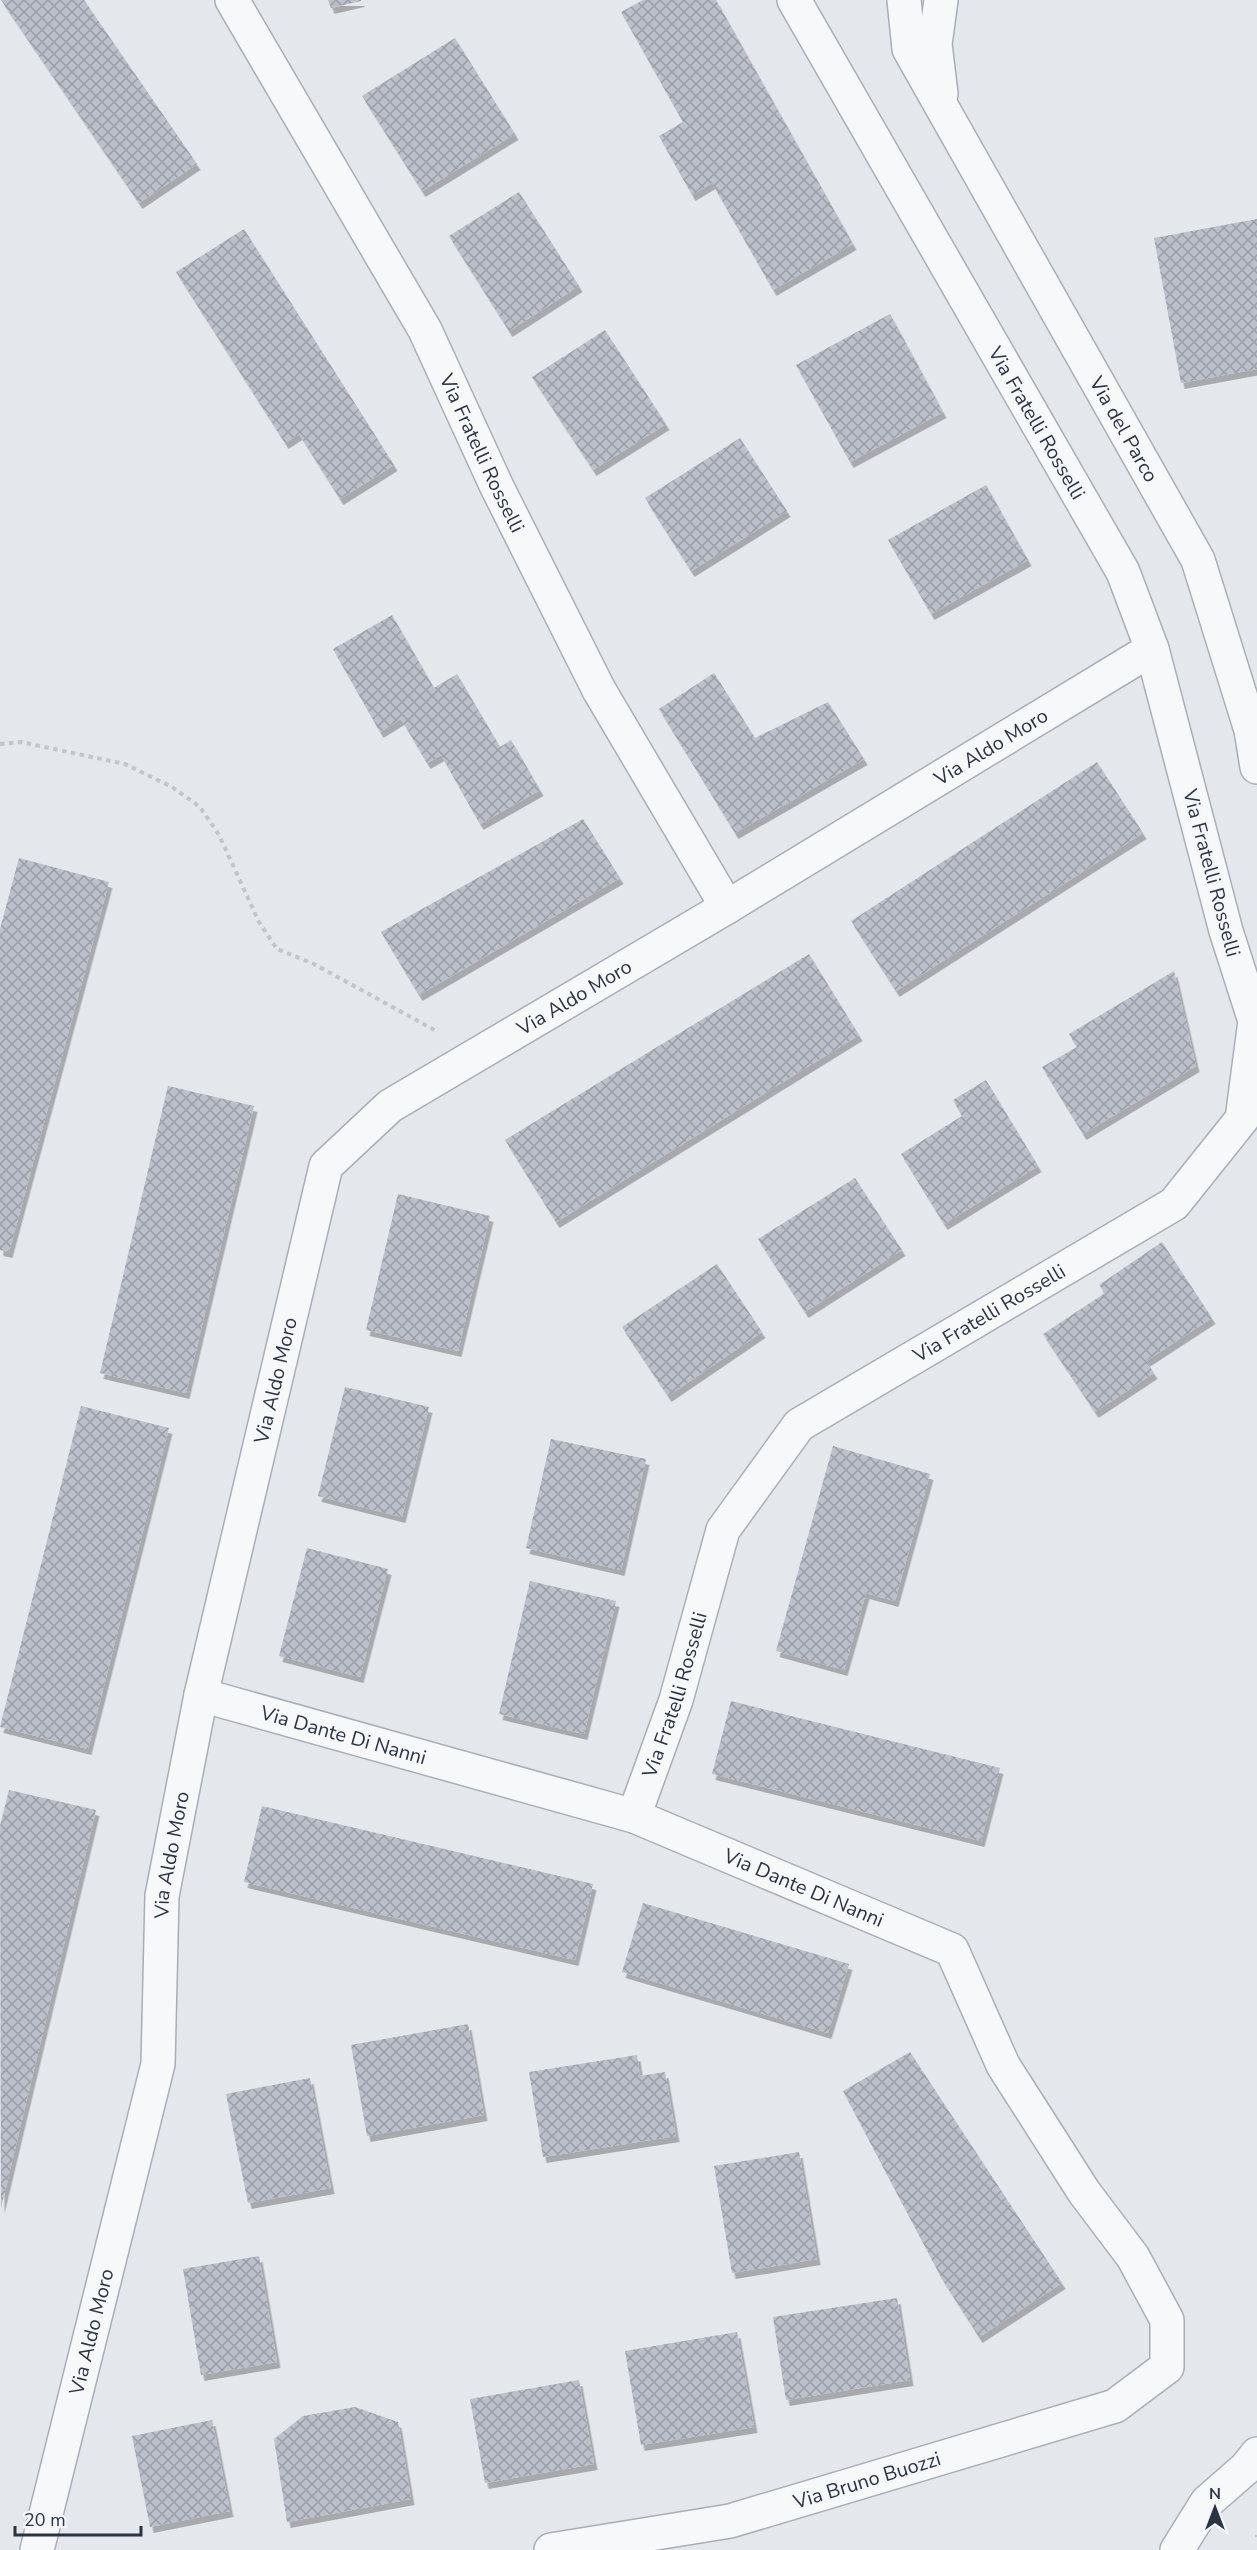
<svg xmlns="http://www.w3.org/2000/svg" width="1257" height="2550" font-family="'Nunito Sans',sans-serif">
	<style>
		.building { fill: url(#building-cross-hatch); filter: url(#shadow) }
		.lines { fill: none; stroke-linecap: round; stroke-linejoin: round }
		.minor-casing { stroke: #a9aeb7; stroke-width: 36 }
		.path { stroke: #c2c5cb; stroke-width: 4; stroke-dasharray: 4.5 4.5; stroke-linecap: butt }
		.minor { stroke: #f7f8fa; stroke-width: 33 }
		.labels { text-anchor: middle; stroke-width: 4.5; stroke-linejoin: round; paint-order: stroke }
		.street-label { font-size: 20px; fill: #2b3445; stroke: #f4f6f9 }
	</style>
	<defs>
		<pattern id="building-cross-hatch" width="8" height="8" patternUnits="userSpaceOnUse" patternTransform="scale(1.5)"><rect width="8" height="8" fill="#bbc0ca"/><path d="M0 0l8 8M0 8l8-8" fill="none" stroke="#989da6"/></pattern>
		<filter id="shadow"><feDropShadow dx="3.5" dy="6" stdDeviation="0" flood-color="#0004"/></filter>
	</defs>
	<rect width="100%" height="100%" fill="#e4e7ec"/>
	<!-- building -->
	<path class="building" d="M1,0H84L197,164L139,203Z
		M328,0H361V1L331,8Z
		M643,0H716L853,244L773,290L712,183L692,195L659,136L683,122L621,12Z
		M455,38L515,134L422,191L362,96Z
		M519,192L579,286L509,331L449,236Z
		M1257,219V369L1181,383L1154,238Z
		M244,229L394,465L340,499L299,434L285,443L176,272Z
		M890,314L943,412L850,462L796,365Z
		M605,330L666,424L593,470L532,377Z
		M740,438L787,511L691,571L645,498Z
		M986,485L1028,560L931,614L888,540Z
		M392,615L434,688L457,674L500,747L511,740L540,790L480,824L441,755L427,763L401,719L380,732L333,649Z
		M714,673L755,738L828,702L864,759L735,833L659,709Z
		M1097,762L1143,833L896,991L851,921Z
		M583,819L620,878L419,995L381,932Z
		M19,858L109,882L9,1252L0,1250V929Z
		M809,954L859,1035L556,1222L505,1140Z
		M1174,971L1196,1066L1083,1134L1042,1067L1077,1047L1069,1034Z
		M986,1080L1038,1166L944,1224L901,1154L962,1116L953,1100Z
		M168,1086L254,1106L186,1393L100,1373Z
		M855,1178L902,1250L805,1312L758,1239Z
		M398,1194L490,1216L458,1351L366,1330Z
		M1162,1242L1212,1318L1146,1361L1154,1373L1095,1412L1043,1334L1105,1293L1099,1285Z
		M717,1264L762,1332L668,1396L622,1327Z
		M345,1387L429,1407L402,1517L318,1496Z
		M81,1406L169,1428L88,1749L0,1727Z
		M551,1439L646,1459L621,1570L526,1548Z
		M833,1446L930,1474L895,1601L866,1593L844,1670L776,1651Z
		M307,1548L388,1569L360,1677L279,1656Z
		M530,1581L616,1601L584,1734L499,1714Z
		M731,1701L1000,1768L981,1841L712,1774Z
		M9,1790L96,1810L1,2208L0,1826Z
		M262,1806L593,1884L575,1960L244,1882Z
		M643,1903L849,1964L828,2033L622,1972Z
		M468,2024L484,2115L367,2136L351,2045Z
		M910,2052L1062,2283L979,2337L942,2279L843,2091Z
		M637,2055L640,2076L665,2072L676,2136L543,2157L529,2072Z
		M310,2078L331,2188L248,2203L226,2094Z
		M799,2152L817,2259L732,2273L714,2166Z
		M259,2256L277,2362L201,2375L183,2269Z
		M897,2298L910,2380L786,2400L773,2317Z
		M737,2332L754,2427L641,2445L625,2351Z
		M579,2380L594,2464L485,2483L470,2399Z
		M355,2407L398,2422L411,2499L287,2522L274,2439L303,2416Z
		M212,2420L230,2511L150,2527L132,2436Z"/>
	<g class="lines">
		<!-- minor casing -->
		<g class="minor-casing">
			<g id="minor">
				<path id="s1" d="M232,0L425,330L497,487L599,690L727,907"/>
				<path id="s2" d="M904,0L909,49L1198,560L1251,730L1257,767"/>
				<path d="M941,94L935,44L941,0"/>
				<path id="s3" d="M201,1695L634,1816L952,1950L1003,2065L1084,2192L1133,2257L1167,2320V2367L1115,2406L730,2521L551,2550"/>
				<path id="s4" d="M634,1816L676,1700L723,1530L799,1425L1174,1204L1242,1119L1255,1021L1226,931L1152,649L1123,572L794,0"/>
				<path id="s5" d="M37,2550L158,2064L162,1896L201,1695L326,1166L390,1106L727,907L1152,649"/>
				<path d="M1177,2550L1207,2502L1246,2468L1257,2454"/>
			</g>
		</g>
		<!-- path -->
		<path class="path" d="M0,744L21,742L125,764L172,787L200,807L219,835L259,922L277,949L314,964L438,1032
			M1257,2535V2537"/>
		<!-- minor -->
		<use href="#minor" class="minor"/>
	</g>
	<g class="labels">
		<!-- street labels -->
		<g class="street-label">
			<text transform="translate(1037 423) rotate(60)" y="7">Via Fratelli Rosselli</text>
			<text dy="7" stroke="none"><textPath href="#s2" startOffset="486">Via del Parco</textPath></text>
			<text dy="7" stroke="none"><textPath href="#s1" startOffset="518">Via Fratelli Rosselli</textPath></text>
			<text dy="7" stroke="none"><textPath href="#s5" startOffset="2205">Via Aldo Moro</textPath></text>
			<text transform="translate(1212 873) rotate(75)" y="7">Via Fratelli Rosselli</text>
			<text dy="7" stroke="none"><textPath href="#s5" startOffset="1719">Via Aldo Moro</textPath></text>
			<text dy="7" stroke="none"><textPath href="#s4" startOffset="650">Via Fratelli Rosselli</textPath></text>
			<text dy="7" stroke="none"><textPath href="#s5" startOffset="1197">Via Aldo Moro</textPath></text>
			<text dy="7" stroke="none"><textPath href="#s4" startOffset="128">Via Fratelli Rosselli</textPath></text>
			<text dy="7" stroke="none"><textPath href="#s3" startOffset="148">Via Dante Di Nanni</textPath></text>
			<text dy="7" stroke="none"><textPath href="#s5" startOffset="711">Via Aldo Moro</textPath></text>
			<text dy="7" stroke="none"><textPath href="#s3" startOffset="634">Via Dante Di Nanni</textPath></text>
			<text dy="7" stroke="none"><textPath href="#s5" startOffset="225">Via Aldo Moro</textPath></text>
			<text transform="translate(867 2480) rotate(-17)" y="7">Via Bruno Buozzi</text>
		</g>
	</g>
	<!-- north arrow -->
	<g transform="translate(1215 2508)" stroke="#f4f6f9" stroke-width="4.5" paint-order="stroke">
	<path d="M0-4.5L10 22L0 15L-10 22Z" fill="#2b3445"/>
	<text y="-9" font-size="16" font-weight="bold" text-anchor="middle" fill="#2b3445">N</text>
	</g>
	<!-- scale -->
	<path d="M15 2526v9h126v-9" fill="none" stroke="#2b3445" stroke-width="3"/>
	<text x="24" y="2526" font-size="18" fill="#2b3445" stroke="#f4f6f9" stroke-width="4.5" paint-order="stroke">20 m</text>
</svg>
